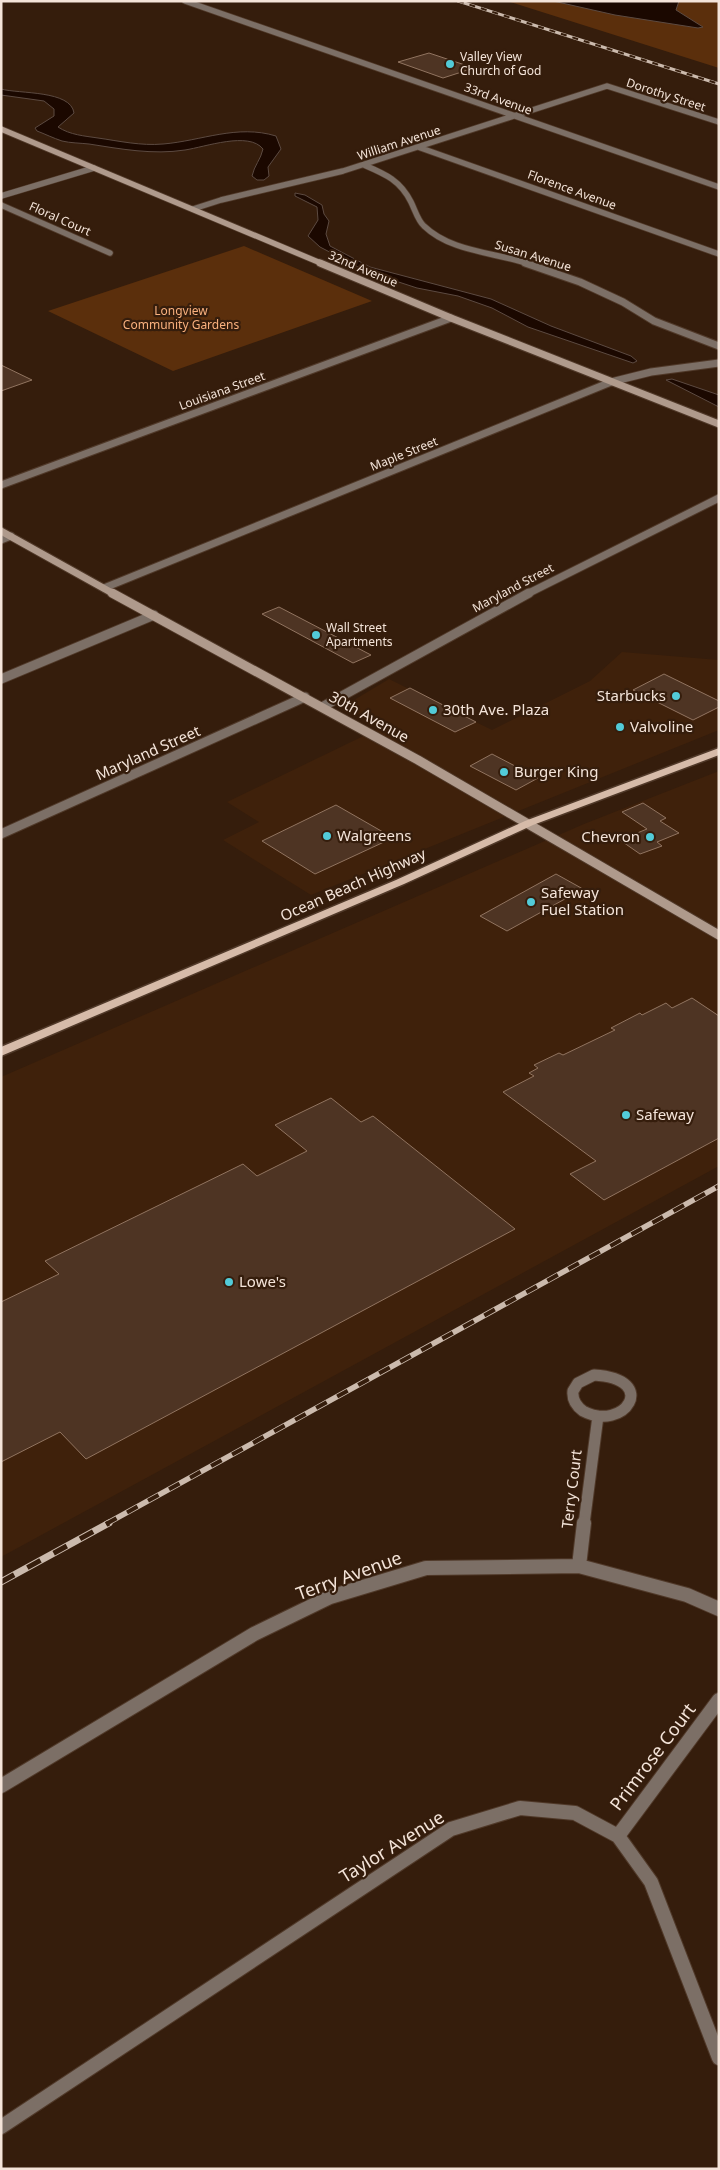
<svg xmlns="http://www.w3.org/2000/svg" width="720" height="2170" font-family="'Noto Sans',sans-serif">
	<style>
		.built { fill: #3f210b }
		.green { fill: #5b2f0c }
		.water { fill: #1b0800; stroke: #5c4a41 }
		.building { fill: #4e3423; stroke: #917460 }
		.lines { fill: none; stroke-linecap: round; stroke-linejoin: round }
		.street-far4-casing { stroke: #503929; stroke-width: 7 }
		.street-far3-casing { stroke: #503929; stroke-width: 9 }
		.street-far2-casing { stroke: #503929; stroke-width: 11 }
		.street-far1-casing { stroke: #503929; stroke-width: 13 }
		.street-casing { stroke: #503929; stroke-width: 16 }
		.secondary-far2-casing { stroke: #503929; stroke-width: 7 }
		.secondary-far1-casing { stroke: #503929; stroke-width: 9 }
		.secondary-casing { stroke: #503929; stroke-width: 11 }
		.primary-casing { stroke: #503929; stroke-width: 3 }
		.street-far4 { stroke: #7c6f66; stroke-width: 5.5 }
		.street-far3 { stroke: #7c6f66; stroke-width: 7 }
		.street-far2 { stroke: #7c6f66; stroke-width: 9 }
		.street-far1 { stroke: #7c6f66; stroke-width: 11 }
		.street { stroke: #7c6f66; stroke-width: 14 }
		.secondary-far2 { stroke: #af9a8c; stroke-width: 5.5 }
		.secondary-far1 { stroke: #af9a8c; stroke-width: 7 }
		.secondary { stroke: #af9a8c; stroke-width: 9 }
		.primary { fill: #d6bba9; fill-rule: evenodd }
		.rail-far2-casing { stroke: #cbbaad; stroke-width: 3 }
		.rail-far1-casing { stroke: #cbbaad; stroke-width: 5.5 }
		.rail-casing { stroke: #cbbaad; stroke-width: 7 }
		.rail-far2 { stroke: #351d0c; stroke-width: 2; stroke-dasharray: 6; stroke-linecap: butt }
		.rail-far1 { stroke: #351d0c; stroke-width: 4; stroke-dasharray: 12; stroke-linecap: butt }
		.rail { stroke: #351d0c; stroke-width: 5; stroke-dasharray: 15; stroke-linecap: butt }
		.poi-dot { fill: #52cbd8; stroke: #351d0c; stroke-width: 2 }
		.labels { text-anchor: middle; stroke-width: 4.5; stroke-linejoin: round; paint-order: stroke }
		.far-poi-label { font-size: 12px; fill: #f4e4d9; stroke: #351d0c; text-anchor: start }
		.far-street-label { font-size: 12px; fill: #f4e4d9; stroke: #351d0c }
		.far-park-label { font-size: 12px; fill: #fab17e; stroke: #351d0c }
		.poi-label { font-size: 15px; fill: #f4e4d9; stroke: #351d0c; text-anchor: start }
		.street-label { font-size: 15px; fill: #f4e4d9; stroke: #351d0c }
		.near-street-label { font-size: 18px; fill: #f4e4d9; stroke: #351d0c }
	</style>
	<rect width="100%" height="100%" fill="#351d0c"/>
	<!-- built -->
	<path class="built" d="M622,652L719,660V730L311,895L223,840L259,822L227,802L382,727L344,706L389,679L492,730L590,681Z
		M719,771V1166L1,1557V1077L584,824Z"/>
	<!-- green -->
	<path class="green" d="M507,1H719V68Z
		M244,246L372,301L173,371L48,311Z"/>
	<!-- water -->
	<path class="water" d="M553,1H679L676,10L703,27L698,28L615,15Z
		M1,89C19,94 71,90 74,113L58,127C70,135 85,136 98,138C119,141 141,146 163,144C201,141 237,124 276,136L281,149L268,167L269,176L264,180H257L252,176C254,166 261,159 263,149C249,131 205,147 185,150C153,155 121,149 89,144C80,143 70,143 62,141C53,138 45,134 37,131L35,128L54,116V109L44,101L1,95Z
		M295,193L305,195L322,205L324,214L329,221L326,234L330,246L370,267L491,299L551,326L631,356L637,361L633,363L528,327L492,308L458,296L417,288L368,272L320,247L308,236L318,220L317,207L295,196Z
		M672,379L719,395V407L666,380Z"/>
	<!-- building -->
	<path class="building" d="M429,53L474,68L443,78L398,62Z
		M1,365L32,380L1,391Z
		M279,607L371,655L353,663L262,614Z
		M664,674L719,701V707L693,720L633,690Z
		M410,688L476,722L455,732L390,698Z
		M492,754L538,778L516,790L470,766Z
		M643,803L666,818L660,821L679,833L657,842L662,846L640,854L620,840L647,829L622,812Z
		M336,805L383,832L384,842L315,874L262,841Z
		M556,874L583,889L507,931L480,916Z
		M692,998L719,1016V1138L604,1200L570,1174L596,1161L503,1092L534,1076L529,1073L538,1068L534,1065L559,1053L563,1055L615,1030L611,1028L640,1013L642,1015L666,1003L672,1008Z
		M331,1098L361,1122L373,1116L515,1229L86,1459L60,1432L1,1462V1302L59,1274L45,1261L243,1164L257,1176L307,1151L275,1125Z"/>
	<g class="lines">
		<!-- street-far4 casing -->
		<g class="street-far4-casing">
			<path id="street-far4" d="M185,1L719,187
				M418,147L719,254
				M364,165C385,174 400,180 411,202C415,210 418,221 424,226C451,252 494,252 529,264
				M1,196L94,168
				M1,205L110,253
				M193,209L221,200L343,171L607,86L719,122"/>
		</g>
		<!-- street-far3 casing -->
		<g class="street-far3-casing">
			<path id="street-far3" d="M525,263L580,282L623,302L654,321L719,346
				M1,485L451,318
				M1,540L11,536
				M104,588L611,382L651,372L719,363
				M527,594L719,498"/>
		</g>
		<!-- street-far2 casing -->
		<g class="street-far2-casing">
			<path id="street-far2" d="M1,679L154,615
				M322,707L529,593
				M1,834L305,697"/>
		</g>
		<!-- street-far1 casing -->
		<g class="street-far1-casing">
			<path id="street-far1" d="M594,1375C661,1379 624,1433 583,1411C576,1406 572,1400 573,1391L578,1383Z
				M584,1524L598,1416"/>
		</g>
		<!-- street casing -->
		<g class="street-casing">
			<path id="street" d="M579,1566L584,1523
				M1,1786L254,1634L330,1597L426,1568L579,1566L687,1595L719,1609
				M618,1836L719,1700
				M1,2127L451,1829L520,1808L575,1813L618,1836L651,1882L719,2058"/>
		</g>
		<!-- secondary-far2 casing -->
		<g class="secondary-far2-casing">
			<path id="secondary-far2" d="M1,129L323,264"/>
		</g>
		<!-- secondary-far1 casing -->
		<g class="secondary-far1-casing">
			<path id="secondary-far1" d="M320,263L451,318L719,424
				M1,531L114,594"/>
		</g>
		<!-- secondary casing -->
		<g class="secondary-casing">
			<path id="secondary" d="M112,593L418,760L719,935"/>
		</g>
		<!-- primary casing -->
		<g class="primary-casing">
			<path id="primary" d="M719,748V755L533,825L404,884L1,1056V1047L396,880L525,821Z"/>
		</g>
		<!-- street-far4 -->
		<use href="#street-far4" class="street-far4"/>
		<!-- street-far3 -->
		<use href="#street-far3" class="street-far3"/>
		<!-- street-far2 -->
		<use href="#street-far2" class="street-far2"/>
		<!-- street-far1 -->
		<use href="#street-far1" class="street-far1"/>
		<!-- street -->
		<use href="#street" class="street"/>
		<!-- secondary-far2 -->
		<use href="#secondary-far2" class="secondary-far2"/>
		<!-- secondary-far1 -->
		<use href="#secondary-far1" class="secondary-far1"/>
		<!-- secondary -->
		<use href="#secondary" class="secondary"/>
		<!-- primary -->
		<use href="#primary" class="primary"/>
		<!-- rail-far2 casing -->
		<g class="rail-far2-casing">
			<path id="rail-far2" d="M458,1L719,84"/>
		</g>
		<!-- rail-far1 casing -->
		<g class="rail-far1-casing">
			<path id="rail-far1" d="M106,1524L719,1186"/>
		</g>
		<!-- rail casing -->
		<g class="rail-casing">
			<path id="rail" d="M1,1582L109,1523"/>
		</g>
		<!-- rail-far2 -->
		<use href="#rail-far2" class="rail-far2"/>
		<!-- rail-far1 -->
		<use href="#rail-far1" class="rail-far1"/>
		<!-- rail -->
		<use href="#rail" class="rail"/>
	</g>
	<!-- markers -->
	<g class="poi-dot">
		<circle cx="450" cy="64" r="5"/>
		<circle cx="316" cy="635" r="5"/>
		<circle cx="676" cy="696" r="5"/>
		<circle cx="433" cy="710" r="5"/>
		<circle cx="620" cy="727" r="5"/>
		<circle cx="504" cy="772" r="5"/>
		<circle cx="327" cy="836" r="5"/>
		<circle cx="650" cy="837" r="5"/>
		<circle cx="531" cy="902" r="5"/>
		<circle cx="626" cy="1115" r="5"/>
		<circle cx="229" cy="1282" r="5"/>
	</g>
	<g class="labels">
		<!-- far-poi labels -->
		<g class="far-poi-label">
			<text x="460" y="61">Valley View<tspan x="460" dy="14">Church of God</tspan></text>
			<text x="326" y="632">Wall Street<tspan x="326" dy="14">Apartments</tspan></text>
		</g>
		<!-- far-street labels -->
		<g class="far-street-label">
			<text transform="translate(666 95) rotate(18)" y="4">Dorothy Street</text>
			<text transform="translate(498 99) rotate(20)" y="4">33rd Avenue</text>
			<text transform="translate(399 143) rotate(-18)" y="4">William Avenue</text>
			<text transform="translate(572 190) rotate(20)" y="4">Florence Avenue</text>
			<text transform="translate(60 219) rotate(24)" y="4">Floral Court</text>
			<text transform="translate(533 256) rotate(17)" y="4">Susan Avenue</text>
			<text transform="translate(363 269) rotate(23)" y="4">32nd Avenue</text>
			<text transform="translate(222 391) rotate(-20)" y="4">Louisiana Street</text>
			<text transform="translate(404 454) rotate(-22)" y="4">Maple Street</text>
			<text transform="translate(513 588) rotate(-28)" y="4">Maryland Street</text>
		</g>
		<!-- far-park labels -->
		<g class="far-park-label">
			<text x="181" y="315">Longview<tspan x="181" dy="14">Community Gardens</tspan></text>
		</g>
		<!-- poi labels -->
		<g class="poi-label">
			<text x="666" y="701" text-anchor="end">Starbucks</text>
			<text x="443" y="715">30th Ave. Plaza</text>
			<text x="630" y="732">Valvoline</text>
			<text x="514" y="777">Burger King</text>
			<text x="337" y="841">Walgreens</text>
			<text x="640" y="842" text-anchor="end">Chevron</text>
			<text x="541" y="898">Safeway<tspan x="541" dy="17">Fuel Station</tspan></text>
			<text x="636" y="1120">Safeway</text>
			<text x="239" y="1287">Lowe's</text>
		</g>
		<!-- street labels -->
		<g class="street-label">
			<text transform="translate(369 717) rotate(29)" y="5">30th Avenue</text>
			<text transform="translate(148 753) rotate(-24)" y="5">Maryland Street</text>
			<text transform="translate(353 885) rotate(-24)" y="5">Ocean Beach Highway</text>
			<text transform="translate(572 1489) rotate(-83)" y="5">Terry Court</text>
		</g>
		<!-- near-street labels -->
		<g class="near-street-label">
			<text transform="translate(349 1576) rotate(-20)" y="6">Terry Avenue</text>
			<text transform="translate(653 1757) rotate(-53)" y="6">Primrose Court</text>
			<text transform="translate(392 1847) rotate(-32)" y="6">Taylor Avenue</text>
		</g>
	</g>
	<!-- border -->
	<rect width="720" height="2170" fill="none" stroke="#f4e4d9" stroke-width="5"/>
</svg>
